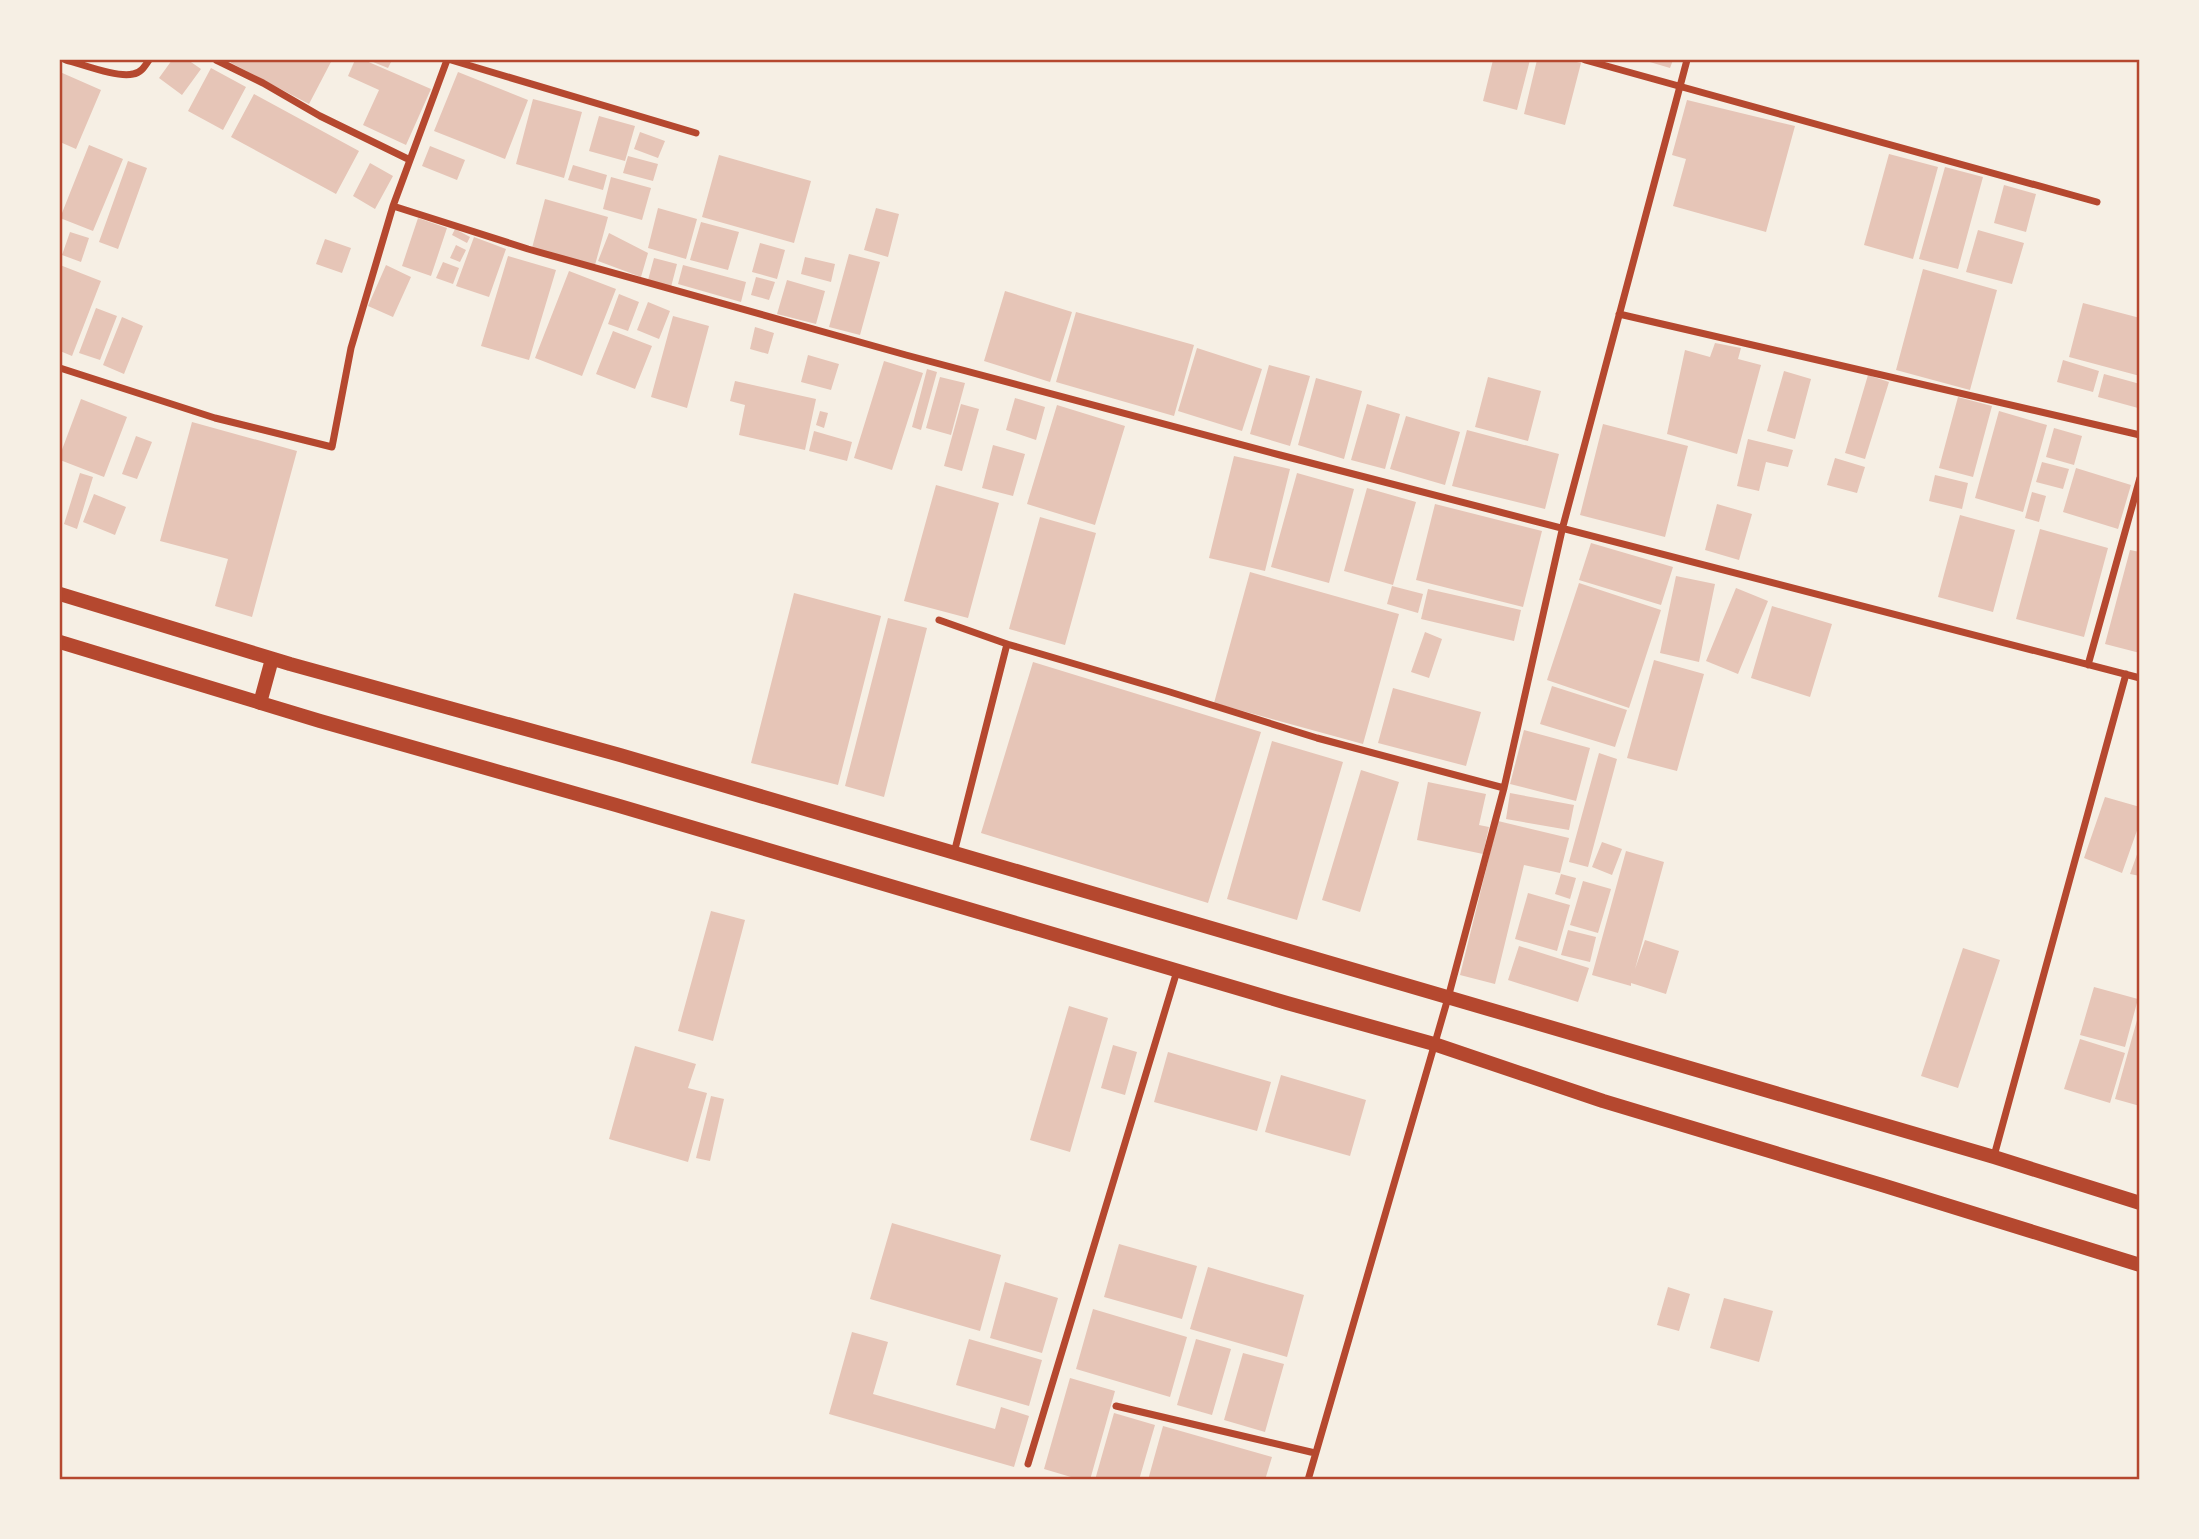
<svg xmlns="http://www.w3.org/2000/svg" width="2199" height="1539" font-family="'Titillium Web',sans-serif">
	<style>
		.building { fill: #e6c5b7 }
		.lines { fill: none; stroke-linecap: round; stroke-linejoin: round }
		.minor { stroke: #b5482f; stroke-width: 7 }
		.secondary { stroke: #b5482f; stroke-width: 14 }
		.neatline { fill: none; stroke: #b5482f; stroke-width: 2.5 }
	</style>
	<rect width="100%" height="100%" fill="#f6efe4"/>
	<!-- building -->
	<path class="building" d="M172,60H188L201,69L182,95L159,78Z
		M232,60H332L309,104L231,63Z
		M355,60H364L431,89L406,145L363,125L379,90L348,76Z
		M368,60H392L388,68Z
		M1493,60H1530L1517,110L1483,101Z
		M1537,60H1568L1581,63L1565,125L1524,114Z
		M1643,60H1673L1670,68Z
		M211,68L246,87L223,130L188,111Z
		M60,72L101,90L76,149L60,142Z
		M458,72L528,100L505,159L434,131Z
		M254,94L359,151L336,194L231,137Z
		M533,99L582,112L564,178L516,164Z
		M1687,100L1795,126L1766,232L1673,206L1686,159L1672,155Z
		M599,116L635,126L625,161L589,151Z
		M640,132L665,141L658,158L634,149Z
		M89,145L123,159L93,231L60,218Z
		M430,146L465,160L457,180L422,166Z
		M1889,154L1938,167L1913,259L1864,245Z
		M719,155L811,181L794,243L702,217Z
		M628,156L658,164L653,181L623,173Z
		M128,161L147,168L118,249L99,242Z
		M370,163L393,176L375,209L353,196Z
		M573,165L607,175L603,190L568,180Z
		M1945,167L1983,177L1958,269L1919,259Z
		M611,177L651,188L642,220L603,209Z
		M2004,185L2036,194L2026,232L1994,223Z
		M545,199L608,217L595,265L532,248Z
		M658,208L697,219L686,259L648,248Z
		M876,208L899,214L888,257L864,250Z
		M418,218L447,228L431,276L402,266Z
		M701,222L739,232L728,270L690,260Z
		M455,229L470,237L467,243L452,235Z
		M1978,230L2024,243L2012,284L1966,272Z
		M70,232L89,238L81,262L62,255Z
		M609,233L648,253L641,277L598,261Z
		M474,237L506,249L489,297L456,286Z
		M325,239L351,248L342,273L316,264Z
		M760,243L785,250L777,279L752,272Z
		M456,245L466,250L460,262L450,258Z
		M849,254L880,262L860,335L829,327Z
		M508,256L556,270L529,360L481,346Z
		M805,257L835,264L831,282L801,274Z
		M654,258L677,264L671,287L648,280Z
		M443,262L459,268L453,284L436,278Z
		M60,265L101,281L72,356L60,351Z
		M386,265L411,277L393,317L368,306Z
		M683,265L746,282L741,302L678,284Z
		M1923,269L1997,290L1970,390L1896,370Z
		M569,271L616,289L582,376L535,358Z
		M756,277L775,282L769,300L751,295Z
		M787,280L825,291L816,324L777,314Z
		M1005,291L1072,312L1050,382L984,361Z
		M619,294L639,302L628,331L608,324Z
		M648,302L670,311L659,339L637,330Z
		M2083,303L2140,318V376L2069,357Z
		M96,308L117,316L100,360L79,353Z
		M1076,312L1194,345L1174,416L1056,382Z
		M673,316L709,326L687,408L651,397Z
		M122,317L143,326L124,374L103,365Z
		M755,327L774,333L768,354L750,349Z
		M613,331L652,346L635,389L596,374Z
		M1715,343L1741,348L1738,359L1761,365L1737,454L1667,434L1685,350L1710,357Z
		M1197,348L1262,369L1242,431L1178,411Z
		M808,355L839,364L831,390L801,382Z
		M2063,360L2099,371L2093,392L2057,382Z
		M884,361L923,373L892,470L854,458Z
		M1269,365L1310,376L1290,446L1250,434Z
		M927,369L937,372L921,430L912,427Z
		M1784,371L1811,379L1795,439L1767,431Z
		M2104,374L2140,384L2138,408L2098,397Z
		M1868,375L1889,382L1865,459L1845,453Z
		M940,377L965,383L951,435L926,428Z
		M1488,377L1541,391L1528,441L1475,427Z
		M1316,378L1362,391L1344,459L1298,445Z
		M735,381L816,399L805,450L739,435L745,405L730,401Z
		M1958,397L1992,406L1973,477L1939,468Z
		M1015,398L1045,407L1036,440L1006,430Z
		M81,399L127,417L104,477L60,460V455Z
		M961,404L979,409L962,471L944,466Z
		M1367,404L1400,414L1385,469L1351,460Z
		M1057,405L1125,426L1095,525L1027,504Z
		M820,411L828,413L824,428L816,425Z
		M1999,411L2047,425L2023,512L1975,498Z
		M1406,416L1460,432L1445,485L1390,469Z
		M192,422L297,451L252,617L215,606L228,559L160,541Z
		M1603,424L1688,446L1665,537L1580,515Z
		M2054,428L2082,436L2074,465L2046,457Z
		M1467,430L1559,454L1545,509L1452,486Z
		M814,431L852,442L847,461L809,451Z
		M136,436L152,442L137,479L122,474Z
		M1748,439L1793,450L1788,467L1766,462L1759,491L1737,486Z
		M993,445L1025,454L1013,496L982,488Z
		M1234,456L1290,469L1265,571L1209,558Z
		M1835,458L1865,467L1857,493L1827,485Z
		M2042,462L2069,469L2063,489L2036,482Z
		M2076,468L2131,485L2118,529L2063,512Z
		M80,473L93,477L77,529L64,524Z
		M1297,473L1354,489L1329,583L1271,567Z
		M1935,475L1968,483L1962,509L1929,501Z
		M936,485L999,503L968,618L904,601Z
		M1367,488L1416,502L1393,585L1344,571Z
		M2032,492L2046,496L2039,522L2025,518Z
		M94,494L126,507L115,535L83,522Z
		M1435,504L1542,531L1523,607L1416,580Z
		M1717,504L1752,514L1739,560L1705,550Z
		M1960,515L2015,530L1993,612L1938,597Z
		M1040,517L1096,533L1065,645L1009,629Z
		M2040,529L2108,548L2084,637L2016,619Z
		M1591,543L1673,567L1661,605L1579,580Z
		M2130,550L2140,552V653L2105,644Z
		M1250,572L1399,614L1363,744L1214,703Z
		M1676,576L1715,584L1699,662L1660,653Z
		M1579,583L1661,610L1629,708L1547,680Z
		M1392,586L1423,594L1418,613L1387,604Z
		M1736,588L1768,601L1738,674L1706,661Z
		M1428,589L1521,610L1514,641L1421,619Z
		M794,593L881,616L838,785L751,763Z
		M1772,606L1832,624L1810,697L1751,678Z
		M888,618L927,628L884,797L845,786Z
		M1425,632L1442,639L1429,678L1411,672Z
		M1654,660L1704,674L1677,771L1627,758Z
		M1033,662L1261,732L1208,903L981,833Z
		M1552,686L1627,710L1615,747L1540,724Z
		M1393,688L1481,712L1466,766L1378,743Z
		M1524,730L1590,748L1576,801L1510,784Z
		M1272,741L1343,762L1297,920L1227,899Z
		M1599,753L1617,759L1588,867L1569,862Z
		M1361,770L1399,782L1360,912L1322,900Z
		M1428,782L1486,794L1479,825L1489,827L1483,854L1417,840Z
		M1510,793L1574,805L1569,830L1506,819Z
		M2105,797L2140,807V822L2122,873L2084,858Z
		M1498,821L1569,838L1560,873L1524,865L1495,984L1460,975Z
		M1602,842L1622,849L1612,875L1592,867Z
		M2140,846V876L2130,874Z
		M1626,851L1664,862L1635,969L1645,940L1679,951L1666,994L1631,983V986L1592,975Z
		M1561,874L1576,878L1570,899L1555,894Z
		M1583,881L1611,889L1598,933L1570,925Z
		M1528,893L1570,905L1557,951L1515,939Z
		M711,911L745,920L713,1041L678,1031Z
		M1568,930L1596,937L1590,962L1561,955Z
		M1519,946L1589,968L1578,1002L1508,980Z
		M1963,948L2000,960L1958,1088L1921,1076Z
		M2094,987L2138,999L2125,1047L2080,1035Z
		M1069,1006L1108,1018L1070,1152L1030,1140Z
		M2139,1013H2140V1106L2115,1099Z
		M2080,1039L2125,1053L2110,1103L2064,1089Z
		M1113,1045L1137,1052L1125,1095L1101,1088Z
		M635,1046L696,1064L688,1088L707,1093L688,1162L609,1139Z
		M1168,1052L1271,1082L1257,1131L1154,1102Z
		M1281,1075L1366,1100L1350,1156L1265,1132Z
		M711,1096L724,1099L710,1161L696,1158Z
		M892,1223L1001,1255L980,1331L870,1299Z
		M1119,1244L1197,1266L1182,1319L1104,1297Z
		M1208,1267L1304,1295L1287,1357L1190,1329Z
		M1005,1282L1058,1298L1042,1353L990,1338Z
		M1668,1287L1690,1294L1679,1331L1657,1325Z
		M1724,1298L1773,1311L1759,1362L1710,1348Z
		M1093,1309L1187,1337L1170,1397L1076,1369Z
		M852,1332L888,1342L873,1394L995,1429L1001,1407L1029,1416L1014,1467L829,1414Z
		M969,1339L1042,1360L1029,1406L956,1385Z
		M1196,1339L1231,1349L1212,1415L1177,1405Z
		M1243,1353L1284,1364L1265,1432L1224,1420Z
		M1070,1378L1115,1391L1090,1480H1081L1044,1469Z
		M1114,1413L1155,1425L1139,1480H1095Z
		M1163,1426L1272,1457L1265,1480H1148Z"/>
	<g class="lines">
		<!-- minor -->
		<path class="minor" d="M66,60C82,64 117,78 133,74C141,73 145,66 149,60
			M216,60L263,83L320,116L410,160
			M451,60L696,133
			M1585,60L2097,202
			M393,206L528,249L906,355L1280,455L2140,678
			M1619,314L2140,435
			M60,368L215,418L332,447L351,348L393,206L447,60
			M939,620L1007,644L1170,692L1317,738L1504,788
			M2088,665L2140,478
			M954,853L1007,644
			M1994,1156L2126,674
			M1116,1406L1315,1453
			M1028,1464L1177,971
			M1308,1480L1448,998L1504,788L1563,526L1687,60"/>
		<!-- secondary -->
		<path class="secondary" d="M60,594L290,664L620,755L1994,1157L2140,1203
			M60,642L320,721L616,805L1287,1003L1434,1044L1603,1101L1882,1185L2140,1265
			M260,703L272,659"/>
	</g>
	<!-- border -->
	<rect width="2199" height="1539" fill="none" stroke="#f6efe4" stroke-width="122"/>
	<rect x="61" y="61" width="2077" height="1417" class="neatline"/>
</svg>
